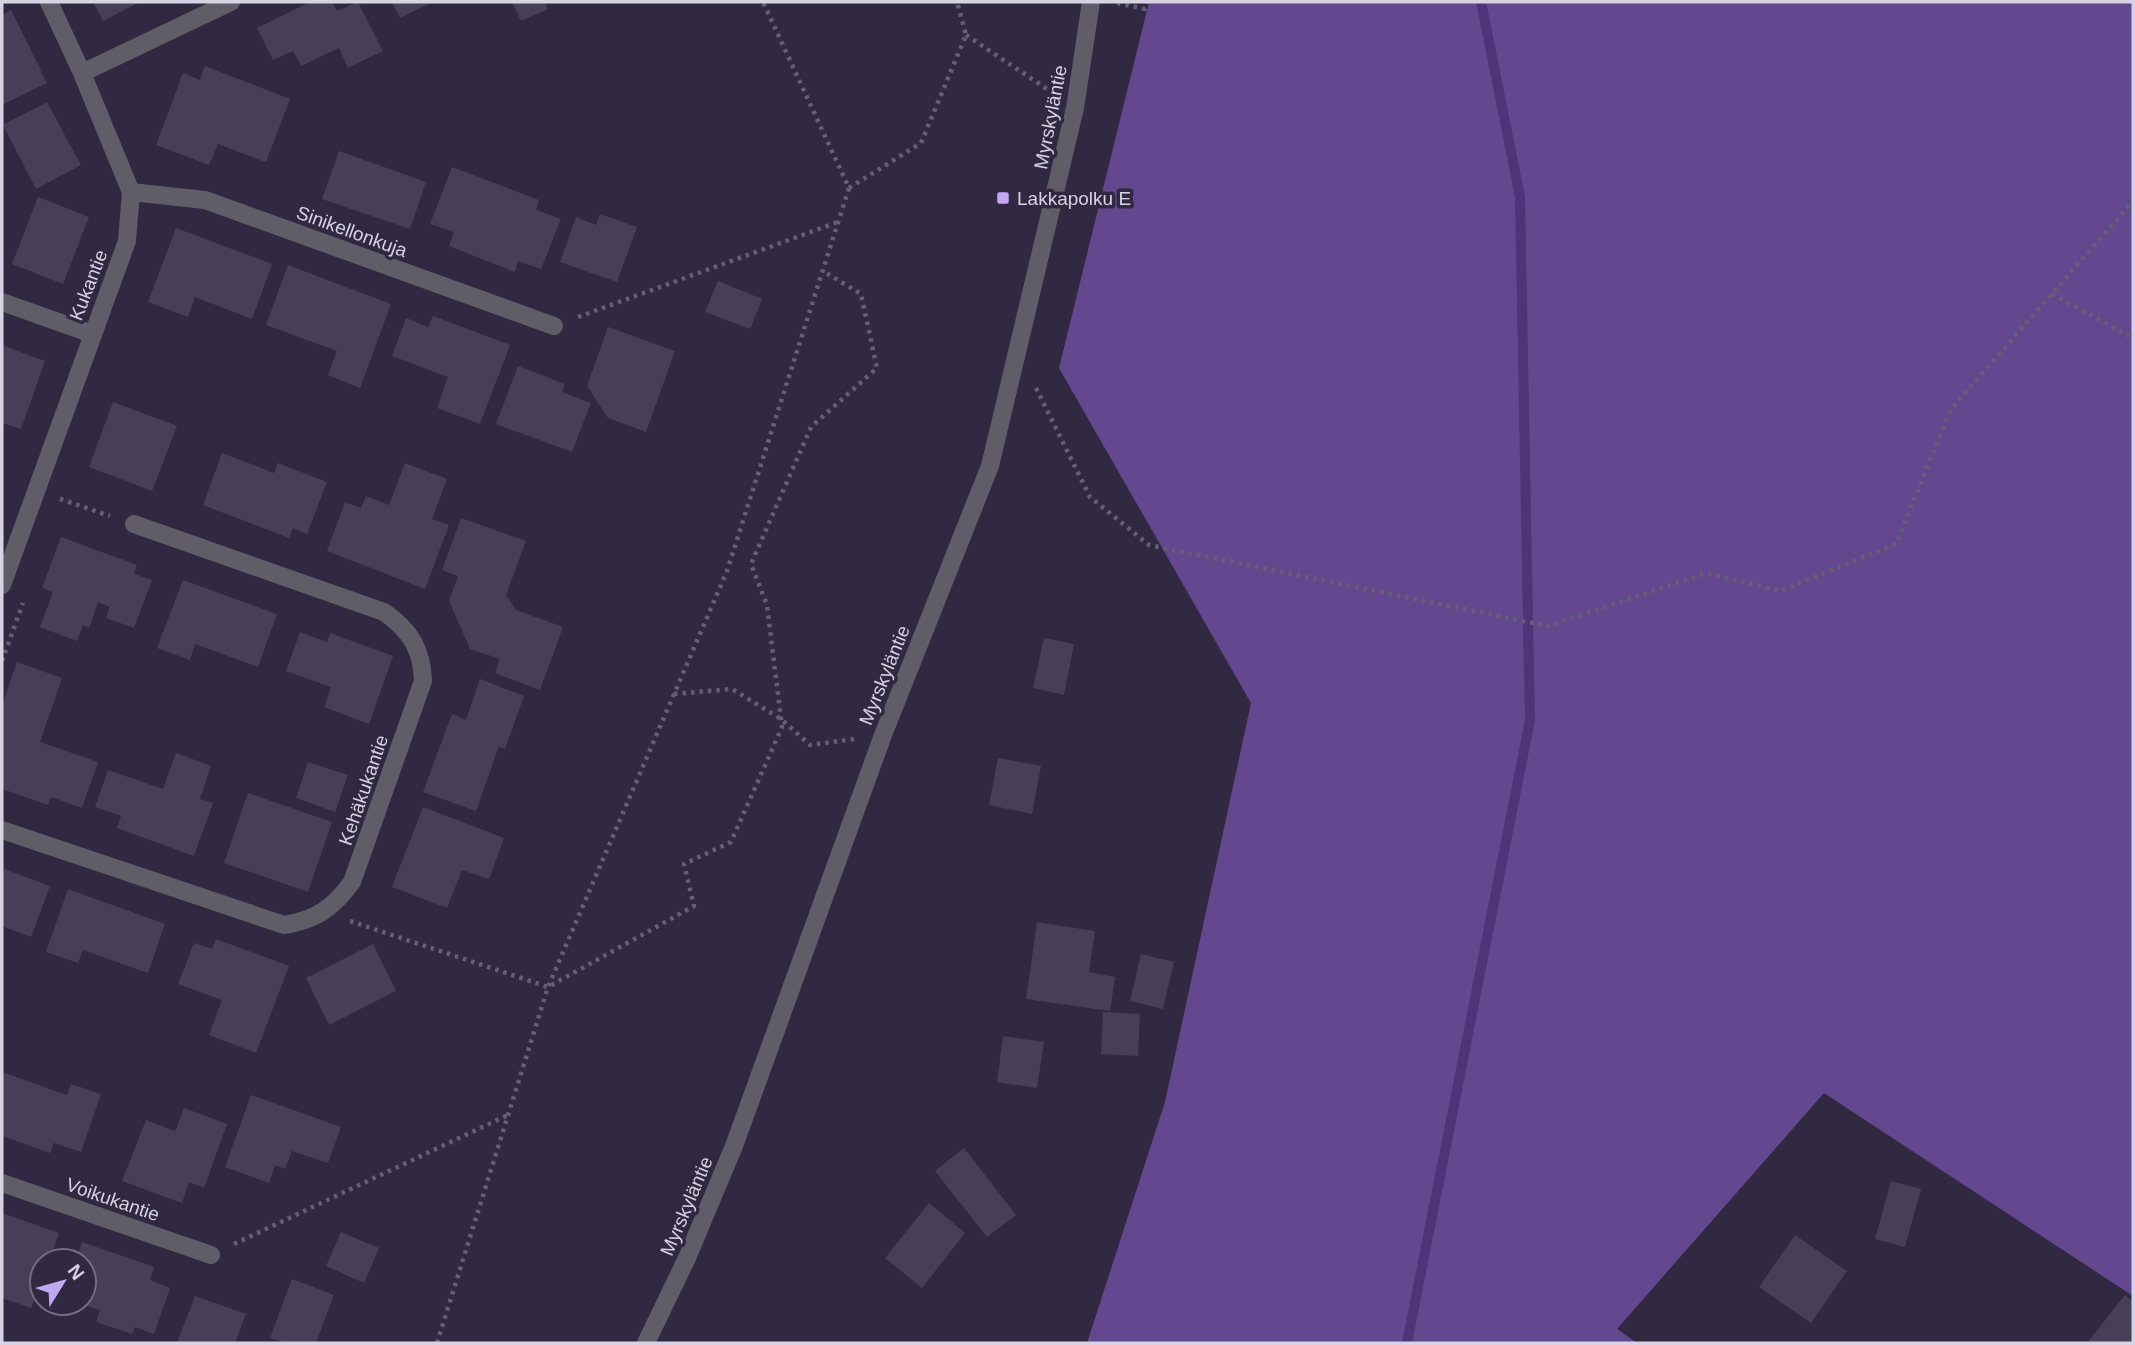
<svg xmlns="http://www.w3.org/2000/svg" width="2135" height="1345" font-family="Arial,sans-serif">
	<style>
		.forest { fill: #64488f }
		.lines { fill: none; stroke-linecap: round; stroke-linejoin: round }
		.stream { stroke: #503478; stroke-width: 10 }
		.building { fill: #473f58 }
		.path { stroke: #655e74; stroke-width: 4.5; stroke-dasharray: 3.5 5; stroke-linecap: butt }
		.minor { stroke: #605c68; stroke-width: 18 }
		.poi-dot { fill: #c2a8f3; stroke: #312941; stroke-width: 2.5 }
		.labels { text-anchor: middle; stroke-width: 7; stroke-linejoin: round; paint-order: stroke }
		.street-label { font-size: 19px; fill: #d7d3e2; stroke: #312941 }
		.poi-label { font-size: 19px; fill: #d7d3e2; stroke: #312941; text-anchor: start }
	</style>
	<rect width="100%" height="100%" fill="#312941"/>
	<!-- forest -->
	<path class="forest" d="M1149,2H2133V1296L1824,1093L1617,1329L1637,1343H1087L1165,1102L1251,703L1059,368Z"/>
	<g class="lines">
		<!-- stream -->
		<path class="stream" d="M1481,2L1520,197L1528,621
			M1407,1343L1530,720L1528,626"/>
	</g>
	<!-- building -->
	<path class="building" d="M93,2H140L103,21Z
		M310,2H332L337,11L358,2L383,51L348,68L339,48L301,66L293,51L273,60L257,28Z
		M392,2H433L400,18Z
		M512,2H545L548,9L521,21Z
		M11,10L47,83L2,105V15Z
		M205,66L290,99L266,162L218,144L209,165L156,145L183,73L200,80Z
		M47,102L81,165L36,189L3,125Z
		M339,151L426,182L410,229L322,199Z
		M452,167L539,200L536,210L561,219L541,269L518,261L515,272L449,246L454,232L430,224Z
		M38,197L89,217L63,284L12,264Z
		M600,214L637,227L617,282L560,262L576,217L596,225Z
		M176,228L272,264L252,319L195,297L188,317L148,302Z
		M288,265L391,304L360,388L328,375L337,351L266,325Z
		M718,281L762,299L750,329L705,312Z
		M433,316L510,345L480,424L437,408L448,377L392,356L406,318L428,327Z
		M608,327L675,351L646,432L608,418L587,386Z
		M2,345L45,361L21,429L2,423Z
		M518,366L565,384L562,392L591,403L572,452L496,424Z
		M113,402L177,426L152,491L89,467Z
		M222,453L274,473L278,463L327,482L307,534L293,528L289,538L203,505Z
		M405,463L447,479L432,519L449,525L425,589L327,551L345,502L361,508L366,496L389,505Z
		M461,518L526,541L506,595L516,610L563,627L540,690L495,673L500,659L470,649L449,601L458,576L442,570Z
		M61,537L137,565L134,574L152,580L134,628L106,618L110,607L98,602L89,628L83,625L77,641L40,627L53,592L42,588Z
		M183,580L277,614L258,667L195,644L190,660L157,648Z
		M300,632L327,642L330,633L393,656L369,724L324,707L331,687L286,671Z
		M1044,638L1074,644L1064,695L1033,688Z
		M17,662L62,678L40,742L98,762L82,808L51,797L48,805L2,789V706Z
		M480,679L524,696L505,749L499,746L476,811L423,792L452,714L466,720Z
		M176,753L211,766L200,799L213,803L194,856L117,828L121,816L95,807L108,770L163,789Z
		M998,758L1041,766L1032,814L989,805Z
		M308,762L348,775L335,812L296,798Z
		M248,793L332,822L308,892L224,863Z
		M423,807L504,838L489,879L462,870L447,908L392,887Z
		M2,868L50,886L31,937L2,926Z
		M68,889L165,924L148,973L83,950L78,963L46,952Z
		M1037,922L1095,931L1089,972L1115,977L1110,1011L1026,999Z
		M216,939L289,966L256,1053L209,1035L222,1000L178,984L194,943L212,949Z
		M373,944L396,991L329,1025L306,978Z
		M1141,954L1174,962L1163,1009L1130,1001Z
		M1103,1012L1140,1014L1138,1056L1101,1054Z
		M1003,1036L1044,1042L1037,1088L997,1082Z
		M2,1072L67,1095L71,1084L101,1094L81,1152L54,1143L50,1153L2,1136Z
		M251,1095L341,1127L328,1163L292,1151L285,1169L275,1165L269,1183L225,1167Z
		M184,1108L227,1124L204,1188L189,1182L182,1203L122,1181L146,1120L175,1131Z
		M964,1148L1016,1215L987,1237L935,1171Z
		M1891,1181L1921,1189L1905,1247L1875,1239Z
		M929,1203L965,1233L922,1288L885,1258Z
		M2,1213L59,1233L49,1261H42V1279L31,1308L2,1298Z
		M341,1232L379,1248L364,1283L326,1266Z
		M1795,1235L1847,1271L1811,1323L1759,1287Z
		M82,1242L154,1267L150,1280L170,1288L154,1334L135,1327L132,1334L96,1322L100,1310L84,1305V1261H76Z
		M292,1279L334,1295L316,1343H285L270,1338Z
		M2125,1295L2133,1302V1343H2087Z
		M195,1296L246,1314L235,1343H177Z"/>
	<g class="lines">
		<!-- path -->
		<path class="path" d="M1117,3L1145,9L1146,2
			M966,35L1053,93
			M849,188L921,143L966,35L957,2
			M2052,294L2133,338
			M578,317L838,222
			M1036,388L1090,497L1149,545L1548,626L1707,573L1780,591L1896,544L1951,409L2133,201
			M60,499L110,516
			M2,661L23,603
			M674,694L732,689L781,719L810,745L854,739
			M350,921L548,987L694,906L684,864L731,842L782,727L767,605L751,564L811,427L877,368L861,294L823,271
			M234,1244L508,1115
			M437,1343L548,987L727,571L849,188L763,2"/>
		<!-- minor -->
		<path class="minor" d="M82,73L231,2
			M131,192L205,200L554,326
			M2,302L92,334
			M2,585L127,241L131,192L82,73L49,2
			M2,830L284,925C316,920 333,908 352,882L423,681C422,649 410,630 384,612L134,524
			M2,1183L211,1255
			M646,1343L687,1258L734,1146L883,735L990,466L1075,108L1091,2"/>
	</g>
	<!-- markers -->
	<rect class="poi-dot" x="996" y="191" width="14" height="14" rx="3.5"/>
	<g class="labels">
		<!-- street labels -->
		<g class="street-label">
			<text transform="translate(1050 117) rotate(-79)" y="7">Myrskyläntie</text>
			<text transform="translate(352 231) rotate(20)" y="7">Sinikellonkuja</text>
			<text transform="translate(88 285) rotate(-69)" y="7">Kukantie</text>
			<text transform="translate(884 675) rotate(-68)" y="7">Myrskyläntie</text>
			<text transform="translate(363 790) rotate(-71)" y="7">Kehäkukantie</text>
			<text transform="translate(113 1199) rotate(19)" y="7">Voikukantie</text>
			<text transform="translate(686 1206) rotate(-67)" y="7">Myrskyläntie</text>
		</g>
		<!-- poi labels -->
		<g class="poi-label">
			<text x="1017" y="205">Lakkapolku E</text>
		</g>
	</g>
	<!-- border -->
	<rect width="2135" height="1345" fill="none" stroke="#d7d3e2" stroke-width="7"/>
	<!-- north arrow -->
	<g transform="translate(63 1282) rotate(53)"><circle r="33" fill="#312941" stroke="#736d81" stroke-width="2"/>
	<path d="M0-5L12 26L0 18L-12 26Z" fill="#c2a8f3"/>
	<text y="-10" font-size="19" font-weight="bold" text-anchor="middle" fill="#d7d3e2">N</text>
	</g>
</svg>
